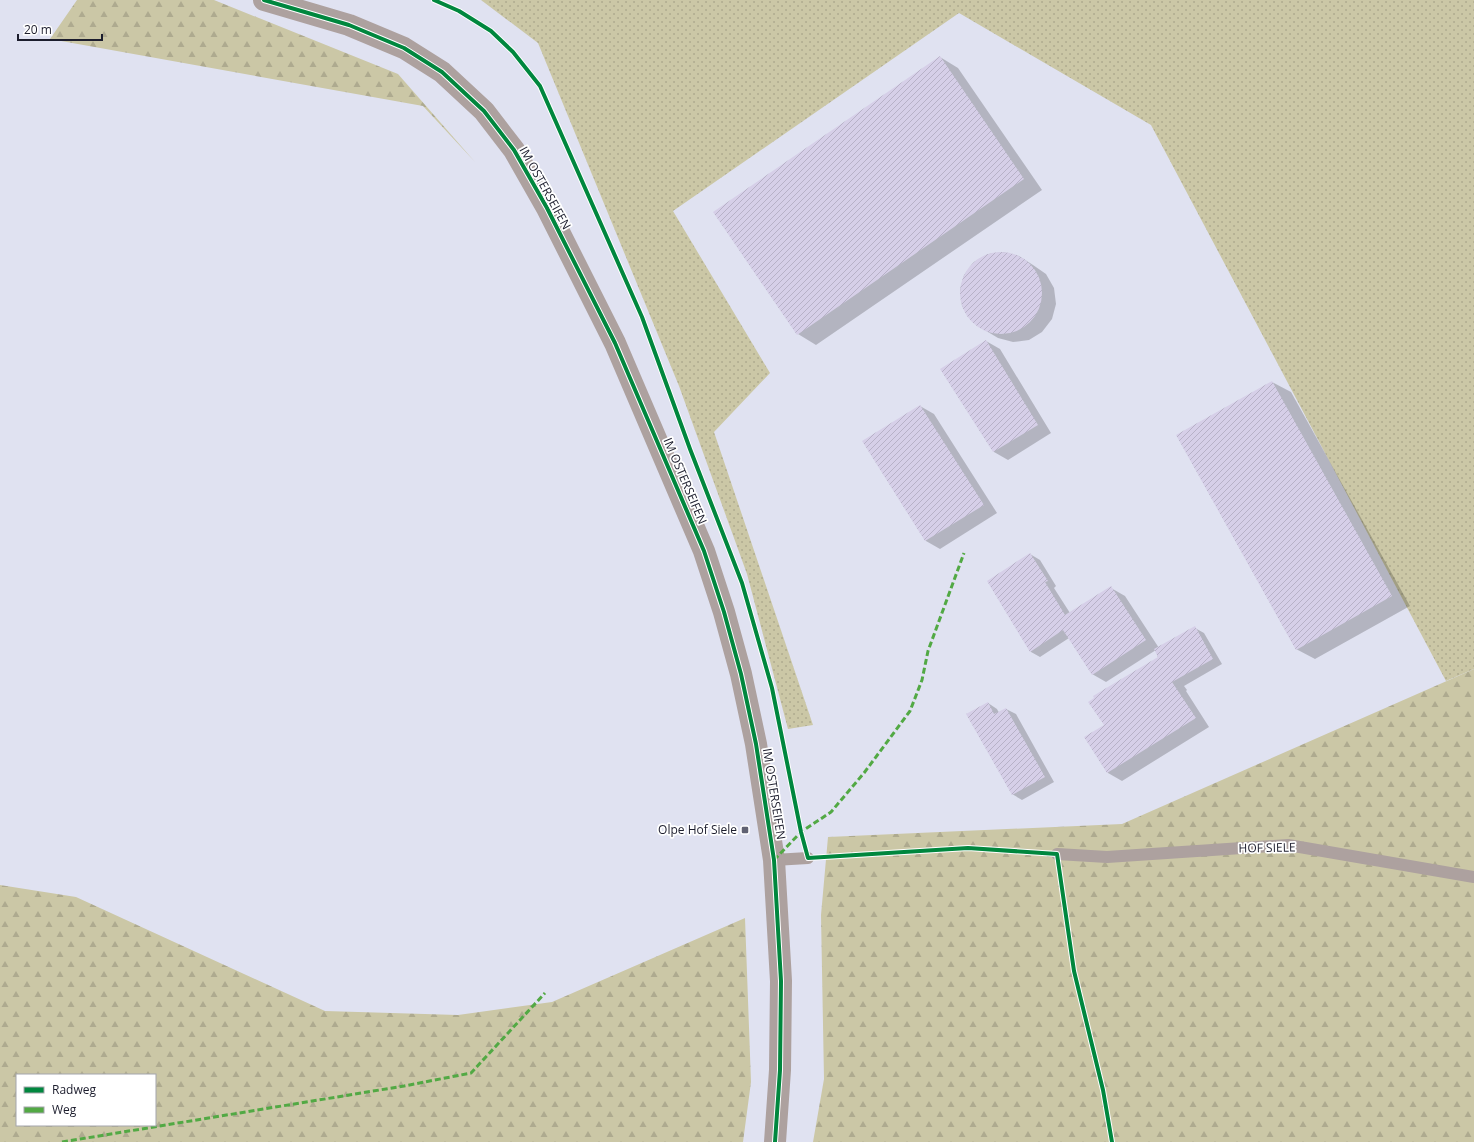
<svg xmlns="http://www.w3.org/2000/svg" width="1474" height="1142" font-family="'Open Sans',sans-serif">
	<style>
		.grass { fill: url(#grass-dots) }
		.forest { fill: url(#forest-firs); fill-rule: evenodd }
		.shadow { fill: #0003 }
		.building { fill: url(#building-hatch) }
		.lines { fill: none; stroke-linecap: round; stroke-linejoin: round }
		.lane { stroke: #ada19f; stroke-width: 12 }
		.secondary { stroke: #ada19f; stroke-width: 22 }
		.quiet { stroke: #52a944; stroke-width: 3; stroke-dasharray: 6 3; stroke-linecap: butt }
		.cycleway-casing { stroke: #fff; stroke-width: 6 }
		.cycleway { stroke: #00873e; stroke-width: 4 }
		.poi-dot { fill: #616272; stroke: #fff; stroke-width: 1.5 }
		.labels { text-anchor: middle; stroke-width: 3.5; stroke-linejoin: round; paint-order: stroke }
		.street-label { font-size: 12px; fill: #1c1d2d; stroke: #fff }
		.poi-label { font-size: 12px; fill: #1c1d2d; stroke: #fff; text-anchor: end }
	</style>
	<defs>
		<pattern id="grass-dots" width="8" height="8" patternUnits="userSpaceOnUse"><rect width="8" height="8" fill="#cbc7a6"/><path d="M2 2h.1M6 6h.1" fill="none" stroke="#aeaa8f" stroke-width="1.8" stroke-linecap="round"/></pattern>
		<pattern id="forest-firs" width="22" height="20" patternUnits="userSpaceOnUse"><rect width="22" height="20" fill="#cbc7a6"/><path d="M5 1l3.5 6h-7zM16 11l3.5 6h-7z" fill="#aeaa8f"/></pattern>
		<pattern id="building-hatch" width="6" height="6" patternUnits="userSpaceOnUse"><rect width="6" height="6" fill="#d6cfe8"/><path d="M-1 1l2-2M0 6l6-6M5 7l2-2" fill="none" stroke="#b7b1c7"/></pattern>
	</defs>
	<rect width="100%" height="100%" fill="#e0e2f1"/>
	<!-- grass -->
	<path class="grass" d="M481,0H1474V669L1446,681L1151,125L959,13L673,211L770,373L714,432L813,725L788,729L747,574L679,386L538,43Z"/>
	<!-- forest -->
	<path class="forest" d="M77,0H214L398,74L475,162L423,106L50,39Z
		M1474,669V1142H813L824,1079L821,915L828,837L1122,824Z
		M0,885L76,897L325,1011L458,1015L552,1002L745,918L751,1082L743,1142H0ZM17,1075H155V1125H17Z"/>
	<!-- shadow -->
	<path class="shadow" d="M940,57L958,68L1042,190L816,345L798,334Z
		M1003,252L1019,256L1033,265L1046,274L1054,288L1056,304L1052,319L1042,332L1029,340L1013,342L998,338L983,329L971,319L962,306L960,290L964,275L974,262L988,254Z
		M986,341L1000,349L1051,433L1008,460L994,452L942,369Z
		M1272,382L1291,392L1410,606L1315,659L1296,649L1177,435Z
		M920,406L934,414L997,513L940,549L926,541L864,441Z
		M1030,554L1040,560L1056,586L1054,588L1070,613L1111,588L1125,596L1159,648L1195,628L1204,633L1222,664L1184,686L1187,690L1186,691L1209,727L1122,781L1108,773L1086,737L1105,725L1095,698L1158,658L1156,650L1106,682L1092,674L1069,638L1040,657L1031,652L988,581Z
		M988,703L997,709L999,713L1006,709L1016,714L1054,782L1022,800L1012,794Z"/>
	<!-- building -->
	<path class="building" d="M940,56L1024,179L797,335L713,212Z
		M960 293a41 41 0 1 1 82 0a41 41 0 1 1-82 0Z
		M986,340L1038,425L993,452L940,369Z
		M1272,381L1392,596L1296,650L1176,435Z
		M920,405L984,505L925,541L862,441Z
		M1030,553L1048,581L1045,582L1065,615L1111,586L1146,640L1092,675L1063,630L1030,652L987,581Z
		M1195,626L1213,659L1172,682L1196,718L1107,773L1084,737L1104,725L1088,702L1094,698L1093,696L1158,657L1154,649Z
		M988,702L994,714L1006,708L1045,777L1012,795L966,714Z"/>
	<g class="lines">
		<!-- lane -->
		<path class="lane" d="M1057,854L1107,857L1288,845L1474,877
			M774,860L808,858"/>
		<!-- secondary -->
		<path class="secondary" d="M264,0L349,25L404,48L442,72L484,111L514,150L547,208L615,343L704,551L724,612L741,674L756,744L774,860L781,981L780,1070L775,1142"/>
		<!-- quiet -->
		<path class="quiet" d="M774,860L801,832L831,812L864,773L910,711L922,680L928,651L964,553
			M62,1142L404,1086L471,1073L545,993"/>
		<!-- cycleway casing -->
		<g class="cycleway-casing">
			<path id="cycleway" d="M264,0L349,25L404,48L442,72L484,111L514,150L547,208L615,343L704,551L724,612L741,674L756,744L774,860L781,981L780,1070L775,1142
				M434,0L459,11L491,31L513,52L540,86L642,317L690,449L742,583L772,688L801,832L808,858L968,848L1057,854L1074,971L1103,1090L1112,1142"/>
		</g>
		<!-- cycleway -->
		<use href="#cycleway" class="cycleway"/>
	</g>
	<!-- markers -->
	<rect class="poi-dot" x="741" y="826" width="8" height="8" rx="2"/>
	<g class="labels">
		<!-- street labels -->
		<g class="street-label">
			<text transform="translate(545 188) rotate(61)" y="4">IM OSTERSEIFEN</text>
			<text transform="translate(685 481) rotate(67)" y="4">IM OSTERSEIFEN</text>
			<text transform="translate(774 794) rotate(81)" y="4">IM OSTERSEIFEN</text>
			<text transform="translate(1267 848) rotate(-1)" y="4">HOF SIELE</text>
		</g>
		<!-- poi labels -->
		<g class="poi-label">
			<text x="737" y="834">Olpe Hof Siele</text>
		</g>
	</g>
	<!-- legend -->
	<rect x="16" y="1074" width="140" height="52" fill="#ffffff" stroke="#a4a5ab"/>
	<rect x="24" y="1087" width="20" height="6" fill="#00873e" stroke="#a4a5ab"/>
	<text x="52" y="1094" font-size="12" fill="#1c1d2d">Radweg</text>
	<rect x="24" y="1107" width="20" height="6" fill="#52a944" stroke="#a4a5ab"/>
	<text x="52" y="1114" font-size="12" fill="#1c1d2d">Weg</text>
	<!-- scale -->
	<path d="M18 34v6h84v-6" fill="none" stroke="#1c1d2d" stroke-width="2"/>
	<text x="24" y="34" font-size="12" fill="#1c1d2d" stroke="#ffffff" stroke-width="3" paint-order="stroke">20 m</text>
</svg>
